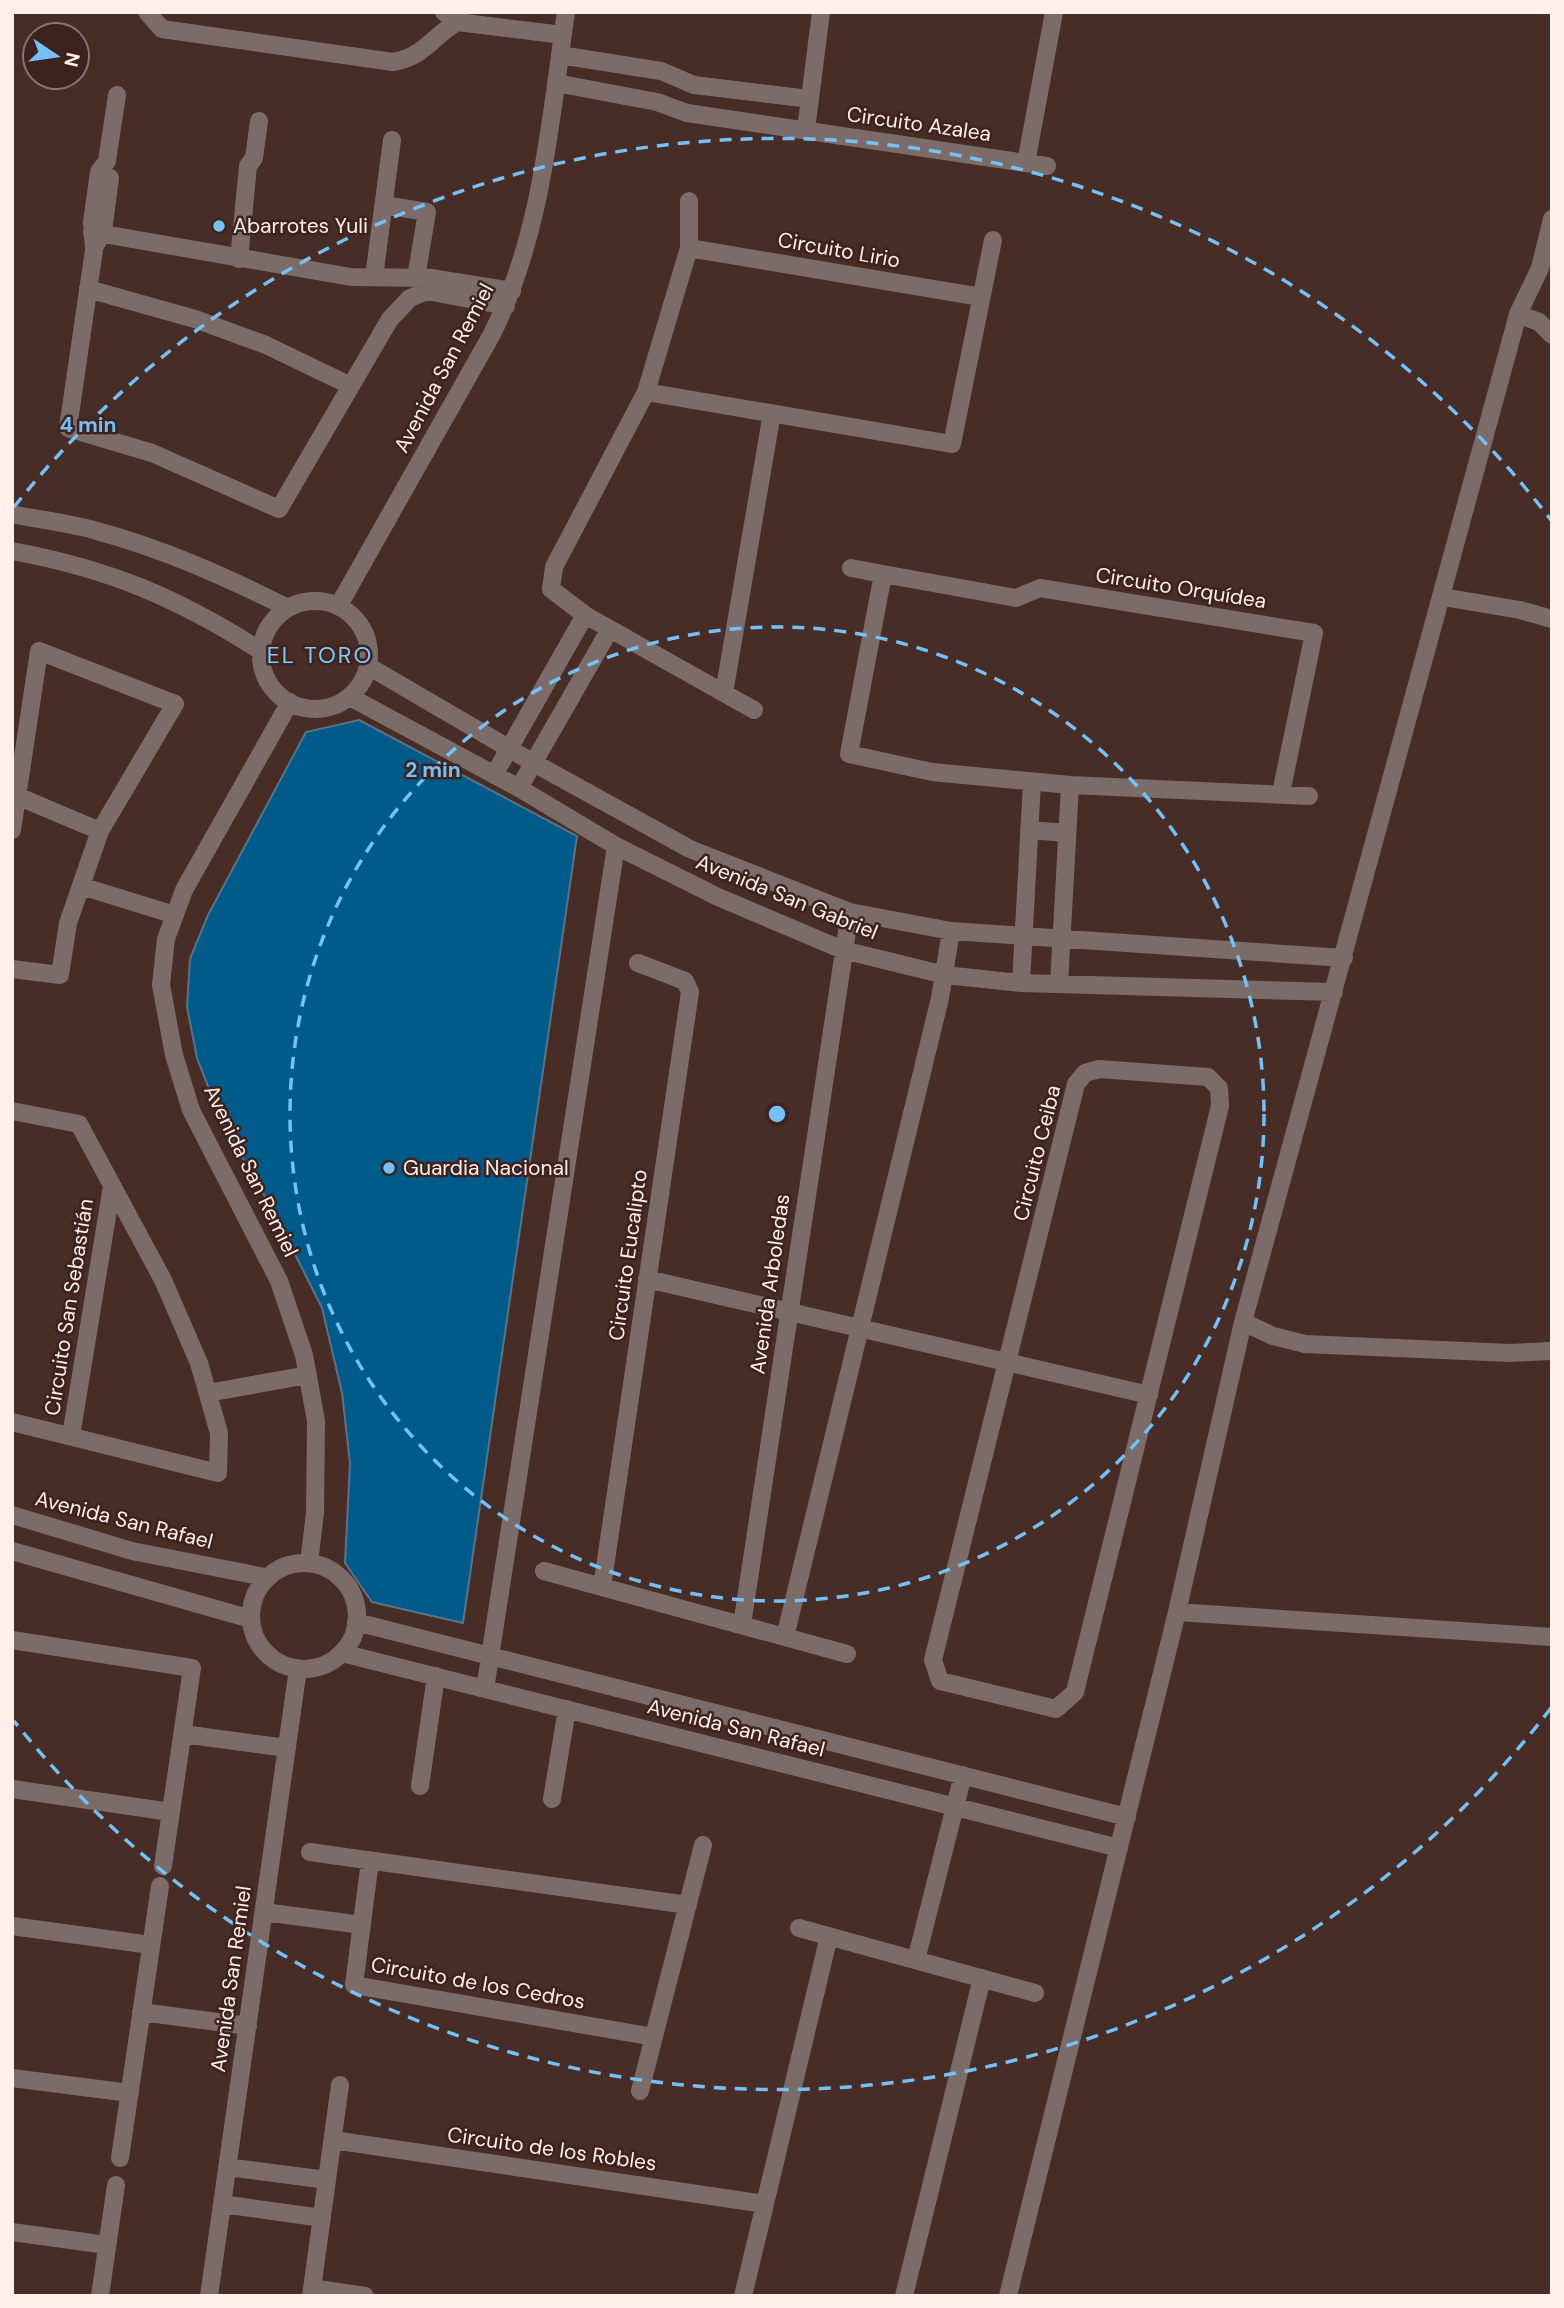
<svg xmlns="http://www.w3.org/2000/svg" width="1564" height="2308" font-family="'DM Sans',sans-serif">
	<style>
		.building { fill: #005b8b; stroke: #597387; stroke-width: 2 }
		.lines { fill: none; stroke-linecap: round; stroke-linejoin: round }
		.street { stroke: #7b6c69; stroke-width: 18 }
		.ring { fill: none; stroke: #75c0f6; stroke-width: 3.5; stroke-dasharray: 12 9 }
		.poi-dot { fill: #75c0f6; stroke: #3d221d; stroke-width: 2.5 }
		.labels { text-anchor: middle; stroke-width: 5; stroke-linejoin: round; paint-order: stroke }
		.street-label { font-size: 21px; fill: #feefeb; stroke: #3d221d }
		.poi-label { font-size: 21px; fill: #feefeb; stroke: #3d221d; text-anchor: start }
		.neighbourhood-label { font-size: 23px; letter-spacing: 2px; fill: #83c8fa; stroke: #3d221d }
		.centre { fill: #75c0f6; stroke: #3d221d; stroke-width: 3.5 }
		.ring-label { font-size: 21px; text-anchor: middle; font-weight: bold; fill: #75c0f6; stroke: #3d221d; stroke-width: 5; stroke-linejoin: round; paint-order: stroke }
	</style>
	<rect width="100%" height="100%" fill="#482c26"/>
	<!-- building -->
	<path class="building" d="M359,720L577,836L463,1623L372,1602L345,1563L350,1463L342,1393L322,1308L275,1214L222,1122L197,1058L187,1007L190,959L208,915L306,732Z"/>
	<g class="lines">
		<!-- street -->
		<path class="street" d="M147,12L162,29L393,62C424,57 432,37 457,22
			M444,12L457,22L563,35
			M560,55L661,71L694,85L810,99
			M556,83L657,102L687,113L1026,163L1054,12
			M117,95L107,161L99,172L92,222L94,250L68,428L152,453L279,509L390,319L410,298L427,291L506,306
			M806,130L821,12
			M1026,163L1047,166
			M689,201V248L646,392L554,567L551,589L585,615L754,710
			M384,205L427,212L416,278
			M92,232L351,277L431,278L512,291
			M97,243L104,224L110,178
			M689,248L981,297
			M239,259L248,166L254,158L259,121
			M374,277L392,140
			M88,289L195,319L266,345L351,386
			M1518,314L1539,322L1552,335
			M646,392L952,444L993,240
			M12,514C40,520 70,523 97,531C164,549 226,577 288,608
			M12,551C110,569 178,598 261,651
			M851,568L883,574
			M1443,597L1520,610L1552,619
			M261 655a54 54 0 1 1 108 0a54 54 0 1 1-108 0Z
			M339,605L492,334C542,234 550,122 566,12
			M368,666L534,763L690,849L850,912L951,931L1344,958
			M724,693L772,413
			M350,697L519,788L616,846L718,897L843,950L945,975L1021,983L1334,992
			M290,702L184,890L166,939L161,985L174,1055L191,1110L279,1281L304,1355L316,1421L315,1513L309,1563
			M494,775L585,615
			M519,788L610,629
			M1281,793L1314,633L1040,588L1016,598L883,574L849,754L932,772L1070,785L1309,796
			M17,796L100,831
			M12,830L39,651L175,704L100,831L68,923L60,975L12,969
			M1029,830L1067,833
			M81,886L175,915
			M638,963L685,981L690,992L602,1587L847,1654
			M1021,983L1032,782
			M1059,984L1070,785
			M1099,1069L1208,1077L1219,1088L1220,1106L1075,1692L1056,1709L940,1681L933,1660L1076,1084L1085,1073Z
			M12,1111L79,1124L163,1280L199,1363L219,1433L218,1473L12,1422
			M647,1279L1149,1395
			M1243,1322L1273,1336L1305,1344L1510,1353L1552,1351
			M208,1393L308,1375
			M71,1436L112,1186
			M12,1515L132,1551L265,1577
			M12,1551L251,1619
			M251 1616a53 53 0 1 1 106 0a53 53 0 1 1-106 0Z
			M544,1571L602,1587
			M1177,1612L1552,1637
			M356,1622L1127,1817
			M742,1625L850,912
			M785,1637L940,998L951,931
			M12,1640L192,1668L163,1866
			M342,1653L1119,1848
			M485,1689L616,846
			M183,1734L287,1748
			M420,1786L436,1676
			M12,1789L171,1812
			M552,1799L567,1709
			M310,1852L688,1905
			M370,1861L354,1985L654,2037
			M264,1912L362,1925
			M12,1926L151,1945
			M799,1928L1035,1993
			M916,1960L963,1775
			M141,2012L248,2026
			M12,2078L130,2093
			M640,2091L703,1845
			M333,2140L765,2204
			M120,2158L160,1886
			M227,2167L327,2180
			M222,2204L322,2218
			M12,2232L107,2245
			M312,2288L365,2296
			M100,2296L116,2185
			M209,2296L298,1669
			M311,2296L340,2085
			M743,2296L829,1936
			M904,2296L982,1978
			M1008,2296L1177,1612L1243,1322L1518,314L1540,268L1552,219"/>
	</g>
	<!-- distance rings -->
	<g class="ring">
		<circle cx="777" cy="1114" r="487"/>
		<path d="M1551 1708A975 975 0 0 1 14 1721M14 507A975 975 0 0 1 1551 520"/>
	</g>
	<!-- markers -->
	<g class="poi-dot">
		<circle cx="219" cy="226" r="7"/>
		<circle cx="389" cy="1168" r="7"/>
	</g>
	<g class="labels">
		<!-- street labels -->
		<g class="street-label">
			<text transform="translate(919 124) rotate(8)" y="7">Circuito Azalea</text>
			<text transform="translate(839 250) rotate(10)" y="7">Circuito Lirio</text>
			<text transform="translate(444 368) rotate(-62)" y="7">Avenida San Remiel</text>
			<text transform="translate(1181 588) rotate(9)" y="7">Circuito Orquídea</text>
			<text transform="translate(787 897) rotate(22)" y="7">Avenida San Gabriel</text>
			<text transform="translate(1037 1153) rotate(-76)" y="7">Circuito Ceiba</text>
			<text transform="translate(251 1171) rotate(64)" y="7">Avenida San Remiel</text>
			<text transform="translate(628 1255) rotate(-82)" y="7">Circuito Eucalipto</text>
			<text transform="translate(770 1284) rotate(-82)" y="7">Avenida Arboledas</text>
			<text transform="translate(69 1307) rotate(-81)" y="7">Circuito San Sebastián</text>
			<text transform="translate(124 1520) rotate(14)" y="7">Avenida San Rafael</text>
			<text transform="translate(736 1728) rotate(14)" y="7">Avenida San Rafael</text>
			<text transform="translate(231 1979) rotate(-82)" y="7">Avenida San Remiel</text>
			<text transform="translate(478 1983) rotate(10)" y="7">Circuito de los Cedros</text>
			<text transform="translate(552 2149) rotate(8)" y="7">Circuito de los Robles</text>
		</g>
		<!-- poi labels -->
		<g class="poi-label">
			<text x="233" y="233">Abarrotes Yuli</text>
			<text x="403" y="1175">Guardia Nacional</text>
		</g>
		<!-- neighbourhood labels -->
		<g class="neighbourhood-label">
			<text x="320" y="663">EL TORO</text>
		</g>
	</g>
	<circle cx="777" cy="1114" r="10" class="centre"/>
	<g class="ring-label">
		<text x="88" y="432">4 min</text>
		<text x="433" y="777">2 min</text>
	</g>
	<!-- border -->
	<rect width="1564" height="2308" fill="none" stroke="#feefeb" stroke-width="28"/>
	<!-- north arrow -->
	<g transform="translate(56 56) rotate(103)"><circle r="33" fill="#3d221d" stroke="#8a746f" stroke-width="2"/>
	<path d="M0-5L12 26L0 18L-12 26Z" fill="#75c0f6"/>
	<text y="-10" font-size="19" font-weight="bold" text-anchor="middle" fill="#feefeb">N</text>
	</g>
</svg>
